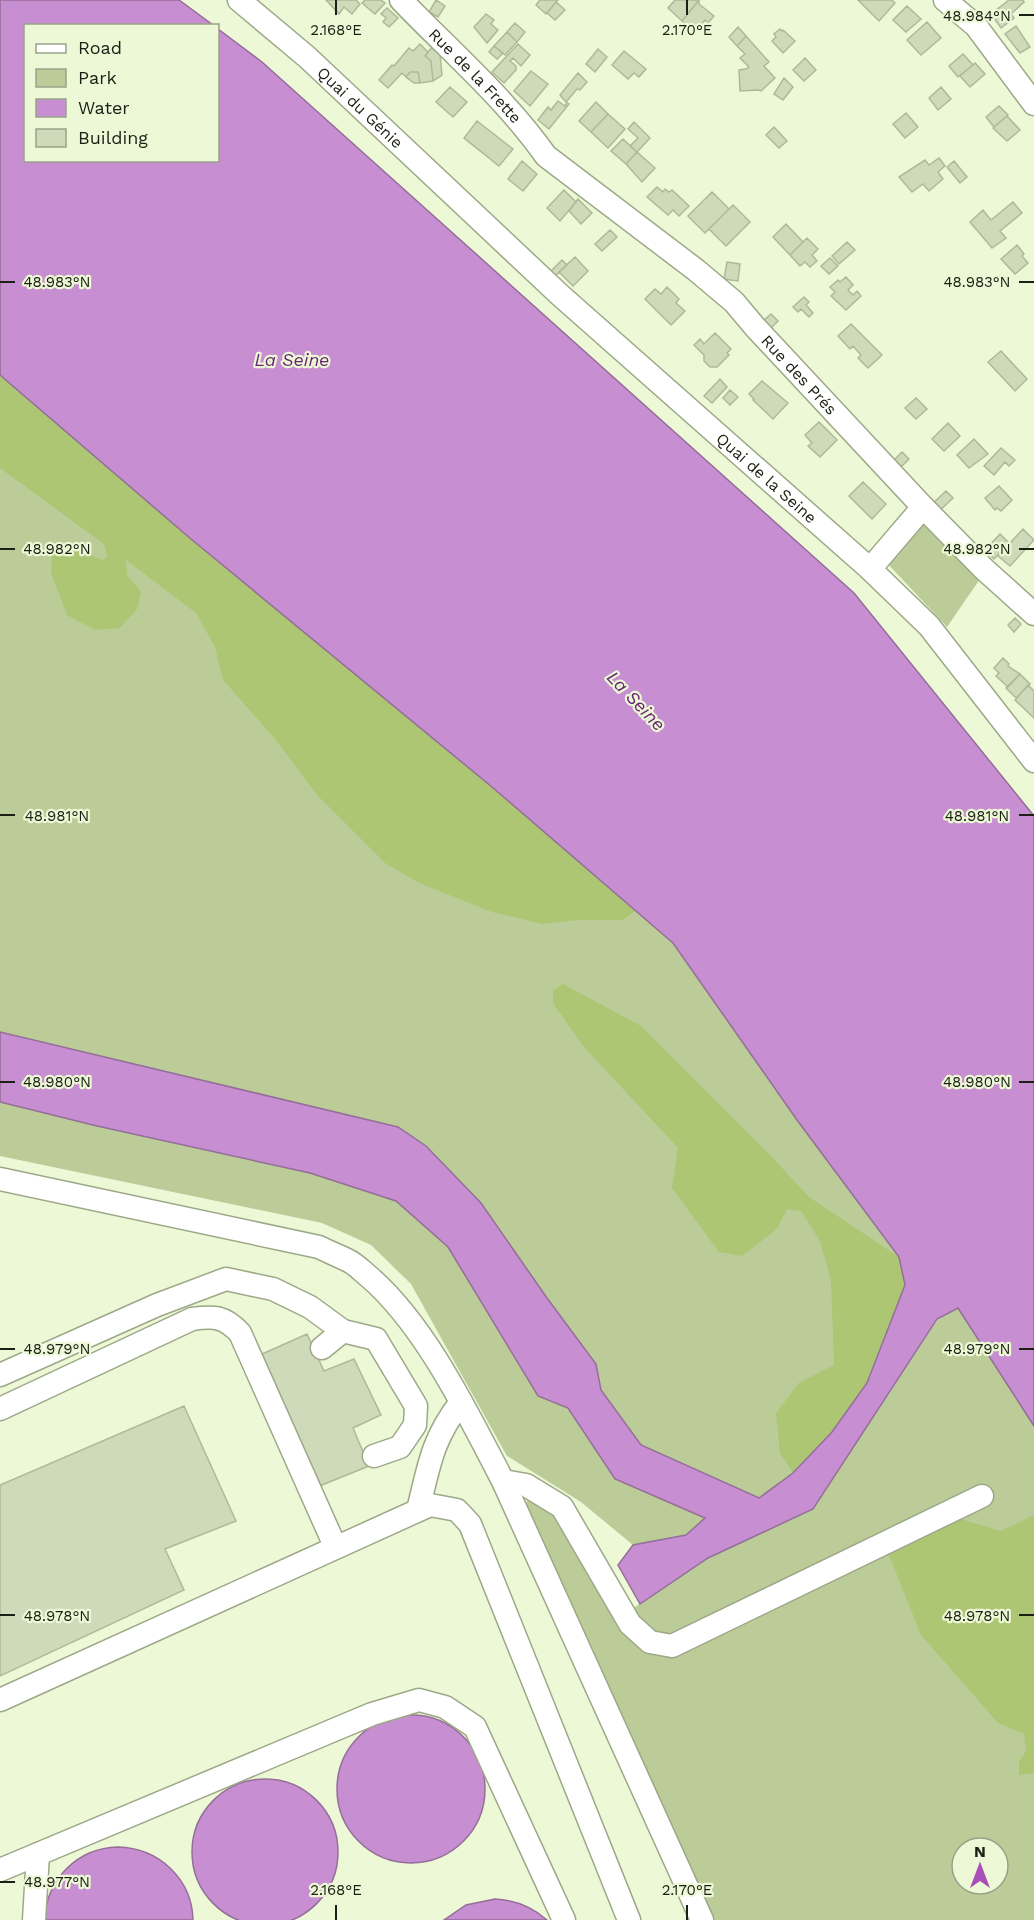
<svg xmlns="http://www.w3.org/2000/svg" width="1034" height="1920" font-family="'Work Sans',sans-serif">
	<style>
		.green { fill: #bc9; fill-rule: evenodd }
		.forest { fill: #acc674 }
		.water { fill: #c78fd1; stroke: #946e98; stroke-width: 1.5 }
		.building { fill: #cedab9; stroke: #aeb999; stroke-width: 1.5 }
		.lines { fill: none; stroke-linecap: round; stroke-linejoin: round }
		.minor-casing { stroke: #9da888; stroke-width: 25 }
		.minor { stroke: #fff; stroke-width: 22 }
		.ticks { fill: none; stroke: #1c2014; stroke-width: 2 }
		.labels { text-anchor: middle; stroke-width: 4.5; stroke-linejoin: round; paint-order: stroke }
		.street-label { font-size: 16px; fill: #1c2014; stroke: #ecf8d6 }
		.water-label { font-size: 18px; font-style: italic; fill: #682473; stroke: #ecf8d6 }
		.ticks-label { font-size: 15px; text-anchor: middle; fill: #1c2014; stroke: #ecf8d6; stroke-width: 4.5; stroke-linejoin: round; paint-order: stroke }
	</style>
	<rect width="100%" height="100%" fill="#ecf8d6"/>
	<!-- green -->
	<path class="green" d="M0,375L191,539L492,787L673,943L797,1120L899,1257L793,1473L759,1498L641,1445L601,1390L596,1364L547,1298L426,1146L398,1127L0,1032Z
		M924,518L982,576L947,627L888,564Z
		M0,1102L97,1126L310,1173L396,1201L448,1247L538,1396L568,1408L615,1479L705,1518L686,1535L633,1545L581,1502L507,1456L411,1284L371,1245L322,1223L0,1156Z
		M959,1308L1034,1426V1920H713L525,1504L532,1496L575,1531L620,1617L708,1558L813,1509L938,1319ZM962,1848H998V1884H962Z"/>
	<!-- forest -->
	<path class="forest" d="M0,375L191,539L492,787L635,911L623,920H579L542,924L492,912L419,883L385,863L317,795L275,739L223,680L215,647L196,613L126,560L127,575L141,592L137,609L120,628L95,630L67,615L51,573L52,547L81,552L104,560L107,556L104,544L0,468Z
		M563,984L641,1026L768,1153L809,1197L899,1257L905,1285L867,1383L832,1432L793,1473L780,1453L776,1413L799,1383L834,1365L831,1280L820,1241L801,1211L787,1209L777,1229L742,1256L719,1252L672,1188L678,1148L583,1046L553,1003V991Z
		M1034,1515V1773L1019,1775V1762L1026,1751L1024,1734L998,1723L921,1635L887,1550L961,1519L1001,1531Z"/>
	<!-- water -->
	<path class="water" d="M0,0H179L213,25L26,26V160H218V29L262,62L854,593L1034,816V1426L958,1308L937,1319L813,1509L708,1558L640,1604L618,1565L633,1545L686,1535L705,1518L615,1479L568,1408L538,1396L448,1247L396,1201L310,1173L97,1126L0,1102V1032L398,1127L426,1146L481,1203L547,1298L596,1364L601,1390L641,1445L759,1498L793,1473L832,1432L867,1383L905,1285L899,1257L797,1120L673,943L492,787L191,539L0,375Z
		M337 1789a74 74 0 1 1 148 0a74 74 0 1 1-148 0Z
		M192 1852a73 73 0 1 1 146 0a73 73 0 1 1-146 0Z
		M118,1847C159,1848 192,1879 193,1920H44C47,1879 77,1848 118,1847Z
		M495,1899C515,1900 532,1907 547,1920H444L466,1905Z"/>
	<!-- building -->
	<path class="building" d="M326,0H356L360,4L352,14L344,7L339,14Z
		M365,0H381L385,3L375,14L362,3Z
		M436,0L445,6L438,17L429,12Z
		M540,0H558L546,14L536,5Z
		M675,0H699L682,21L668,8Z
		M699,0V4L714,16L708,23L705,20L695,32L682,21Z
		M858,0H892L895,3L879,21Z
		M1009,0H1023L1024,2L1011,14L1014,18L1001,28L991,14Z
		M556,2L565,10L555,20L547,13Z
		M907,6L921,19L906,32L893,20Z
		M387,8L398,18L389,27L383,22L386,18L381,14Z
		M486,14L494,20L491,24L498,30L487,43L474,27Z
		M927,22L941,38L921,55L907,40Z
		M515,23L525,32L517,42L507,32Z
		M1016,26L1030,47L1020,53L1005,34Z
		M738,27L746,36L737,46L729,37Z
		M780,29L782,31L783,30L795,41L783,53L772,41L776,37L774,34Z
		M507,32L517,42L505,55L494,46Z
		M746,36L769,62L764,66L775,78L761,91L758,90L740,91L739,70L746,69L749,67L740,58L745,54L737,46Z
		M420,44L428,52L425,56L431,61L433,81L420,83L418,72H410L406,77L402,73L388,88L379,80L392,65L394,66L409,48L413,51Z
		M518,44L530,55L521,66L513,58L510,61L516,66V70L504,83L492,72Z
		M494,46L503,53L497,59L489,52Z
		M432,47L440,54L442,75L433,81L431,61L425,56Z
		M598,49L607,57L595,72L586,64Z
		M624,51L646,69L639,77L634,73L628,79L612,65Z
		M963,54L973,65L958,77L949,66Z
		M805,58L816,70L804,81L793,70Z
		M975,63L985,74L970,87L960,76Z
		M531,71L548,84L530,106L514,91Z
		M410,72H418L420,83H414L406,77Z
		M578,73L587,82L580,90L577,89L566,102L560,95Z
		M784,78L793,87L783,100L774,94Z
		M450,87L467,102L453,117L436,102Z
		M941,87L951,99L938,110L929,98Z
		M558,101L565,106L567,103L569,104L549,129L538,120L548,107L551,110Z
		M596,102L608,114L591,132L579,121Z
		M999,106L1008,115L994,127L986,117Z
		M906,113L918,127L905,138L893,124Z
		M608,114L625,129L608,148L591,132Z
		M1007,116L1020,130L1007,141L993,128Z
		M477,121L513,149L499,166L464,138Z
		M634,122L650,138L637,152L630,146L638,138L628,129Z
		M774,127L787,141L779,148L766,135Z
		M623,139L637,152L626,164L611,151Z
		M637,152L655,168L642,182L626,164Z
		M939,158L945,166L938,172L943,179L929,191L923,184L912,192L899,177L925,160L929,165Z
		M522,161L537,174L523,191L508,179Z
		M954,161L967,177L960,183L947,167Z
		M657,187L663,192L665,189L669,192L672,190L689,206L679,216L673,210L668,215L647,197Z
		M564,190L576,202L560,221L547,208Z
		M712,192L729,209L705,233L688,216Z
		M578,199L592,213L581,224L569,211Z
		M1013,202L1022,213L1000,231L1006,238L992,248L970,222L983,210L991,220Z
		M733,205L750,222L726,246L709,229Z
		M786,224L803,242L790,255L773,237Z
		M610,230L617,237L602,251L595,244Z
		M807,238L818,249L812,255L817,261L810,267L805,262L800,266L790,255Z
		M847,242L855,250L839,264L832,256Z
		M1017,245L1024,254L1022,256L1028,263L1015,274L1001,259Z
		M575,257L588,271L573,286L559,272Z
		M830,258L838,266L829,274L821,266Z
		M562,260L567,265L555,276L551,271Z
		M727,262L740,264L738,281L724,279Z
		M846,277L853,285L848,290L853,295L857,291L861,296L846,310L831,296L835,292L830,287L838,280L840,282Z
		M667,287L679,299L676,303L685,311L671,325L645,299L655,289L661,294Z
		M804,297L809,302L806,305L813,313L809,317L801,309L798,312L793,307Z
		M771,314L778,321L768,331L761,323Z
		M851,324L882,355L868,368L858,358L861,355L853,346L850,349L838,336Z
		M715,333L731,349L727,353L729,355L717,367H710L704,361V355L694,345L700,339L704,344Z
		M1001,351L1027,379L1015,391L988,362Z
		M720,379L727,387L712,403L704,396Z
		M762,381L788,403L773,419L753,400L754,399L749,394Z
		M730,390L738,397L730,405L723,398Z
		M916,398L927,409L916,419L905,408Z
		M819,422L837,440L820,457L808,446L812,443L805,435Z
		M948,423L960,436L944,451L932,439Z
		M974,439L988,454L969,468L957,455Z
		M1001,448L1015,460L1009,466L1005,462L994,475L984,466Z
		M902,452L909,459L899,469L892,462Z
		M863,482L886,504L872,519L849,496Z
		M999,486L1012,500L1001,511L997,508L995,510L985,498Z
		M946,491L953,498L937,513L930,506Z
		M1023,529L1034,540L1010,566L998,556Z
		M1000,534L1009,543L994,559L985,550Z
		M1015,618L1021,624L1014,632L1008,625Z
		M1003,658L1009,664L1008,666L1020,674L1008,687L996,676L999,673L994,668Z
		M1020,674L1030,684L1016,698L1006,688Z
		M1028,685L1034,691V718L1015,700Z
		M307,1334L324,1371L354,1359L381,1415L353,1428L369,1466L317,1487L260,1355Z
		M184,1406L236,1521L165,1549L184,1590L0,1676V1485Z"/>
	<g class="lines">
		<!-- minor casing -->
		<g class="minor-casing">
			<g id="minor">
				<path id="s1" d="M239,0L307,57L560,295L870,569L929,626L1034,761"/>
				<path id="s2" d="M401,0C449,50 506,99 546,156L696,270L734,302L755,327L923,507L985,570L1034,614"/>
				<path d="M945,0L976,26L1034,104"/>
				<path d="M870,569L923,507"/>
				<path d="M0,1179L319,1247C329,1252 339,1256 349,1261C355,1264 361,1270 367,1275C425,1324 468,1414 503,1481L702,1920"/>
				<path d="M322,1348L343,1331"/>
				<path d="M0,1375L157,1305L226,1279L273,1289L310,1307L343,1331L376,1339L416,1406L415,1425L400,1447L374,1456"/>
				<path d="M0,1409L192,1319C214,1316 224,1316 240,1333L335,1546"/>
				<path d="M503,1481L526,1485L562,1507L630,1624L650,1642L672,1646L982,1496"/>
				<path d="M418,1510C429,1466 432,1439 461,1402"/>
				<path d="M0,1700L430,1505L457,1510L470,1524L629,1920"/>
				<path d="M0,1870L372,1714L419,1700L445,1707L475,1727L564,1920"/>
				<path d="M34,1920L38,1854"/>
			</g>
		</g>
		<!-- minor -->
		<use href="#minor" class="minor"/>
	</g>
	<!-- ticks -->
	<path class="ticks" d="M336,0V15M687,0V15M1019,15H1034M0,282H15M1019,282H1034M0,549H15M1019,549H1034M0,815H15M1019,815H1034M0,1082H15M1019,1082H1034M0,1349H15M1019,1349H1034M0,1615H15M1019,1615H1034M0,1882H15M336,1905V1920M687,1905V1920"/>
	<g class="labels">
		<!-- street labels -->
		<g class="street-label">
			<text dy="6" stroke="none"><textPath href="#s2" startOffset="106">Rue de la Frette</textPath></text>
			<text dy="6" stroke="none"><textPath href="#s1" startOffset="162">Quai du Génie</textPath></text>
			<text dy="6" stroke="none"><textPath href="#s2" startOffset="549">Rue des Prés</textPath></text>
			<text dy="6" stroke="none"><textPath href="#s1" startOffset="712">Quai de la Seine</textPath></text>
		</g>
		<!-- water labels -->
		<g class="water-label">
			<text x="292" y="366">La Seine</text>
			<text transform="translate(636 701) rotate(46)" y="6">La Seine</text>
		</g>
	</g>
	<g class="ticks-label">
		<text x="977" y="21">48.984°N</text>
		<text x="336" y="35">2.168°E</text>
		<text x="687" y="35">2.170°E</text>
		<text x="57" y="287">48.983°N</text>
		<text x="977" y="287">48.983°N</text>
		<text x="57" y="554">48.982°N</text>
		<text x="977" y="554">48.982°N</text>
		<text x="57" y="821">48.981°N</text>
		<text x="977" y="821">48.981°N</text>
		<text x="57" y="1087">48.980°N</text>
		<text x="977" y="1087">48.980°N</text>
		<text x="57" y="1354">48.979°N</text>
		<text x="977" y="1354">48.979°N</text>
		<text x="57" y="1621">48.978°N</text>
		<text x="977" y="1621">48.978°N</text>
		<text x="57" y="1887">48.977°N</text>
		<text x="336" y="1895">2.168°E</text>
		<text x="687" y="1895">2.170°E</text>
	</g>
	<!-- legend -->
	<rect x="24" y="24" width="195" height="138" fill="#ecf8d6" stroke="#99a288" stroke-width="1.5"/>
	<rect x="36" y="44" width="30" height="9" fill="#ffffff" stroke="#99a288" stroke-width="1.5"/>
	<text x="78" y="54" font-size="18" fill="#1c2014">Road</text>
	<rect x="36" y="69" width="30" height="18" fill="#bbcc99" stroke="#99a288" stroke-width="1.5"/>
	<text x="78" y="84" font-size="18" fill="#1c2014">Park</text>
	<rect x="36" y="99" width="30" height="18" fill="#c78fd1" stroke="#99a288" stroke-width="1.5"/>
	<text x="78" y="114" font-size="18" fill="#1c2014">Water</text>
	<rect x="36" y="129" width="30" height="18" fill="#cedab9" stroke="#99a288" stroke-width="1.5"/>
	<text x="78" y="144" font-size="18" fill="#1c2014">Building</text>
	<!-- north arrow -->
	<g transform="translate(980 1866)"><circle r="28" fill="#ecf8d6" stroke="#99a288" stroke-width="1.5"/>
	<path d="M0-4.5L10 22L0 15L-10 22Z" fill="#aa4eb9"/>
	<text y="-9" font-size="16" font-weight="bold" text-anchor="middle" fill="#1c2014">N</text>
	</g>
</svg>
